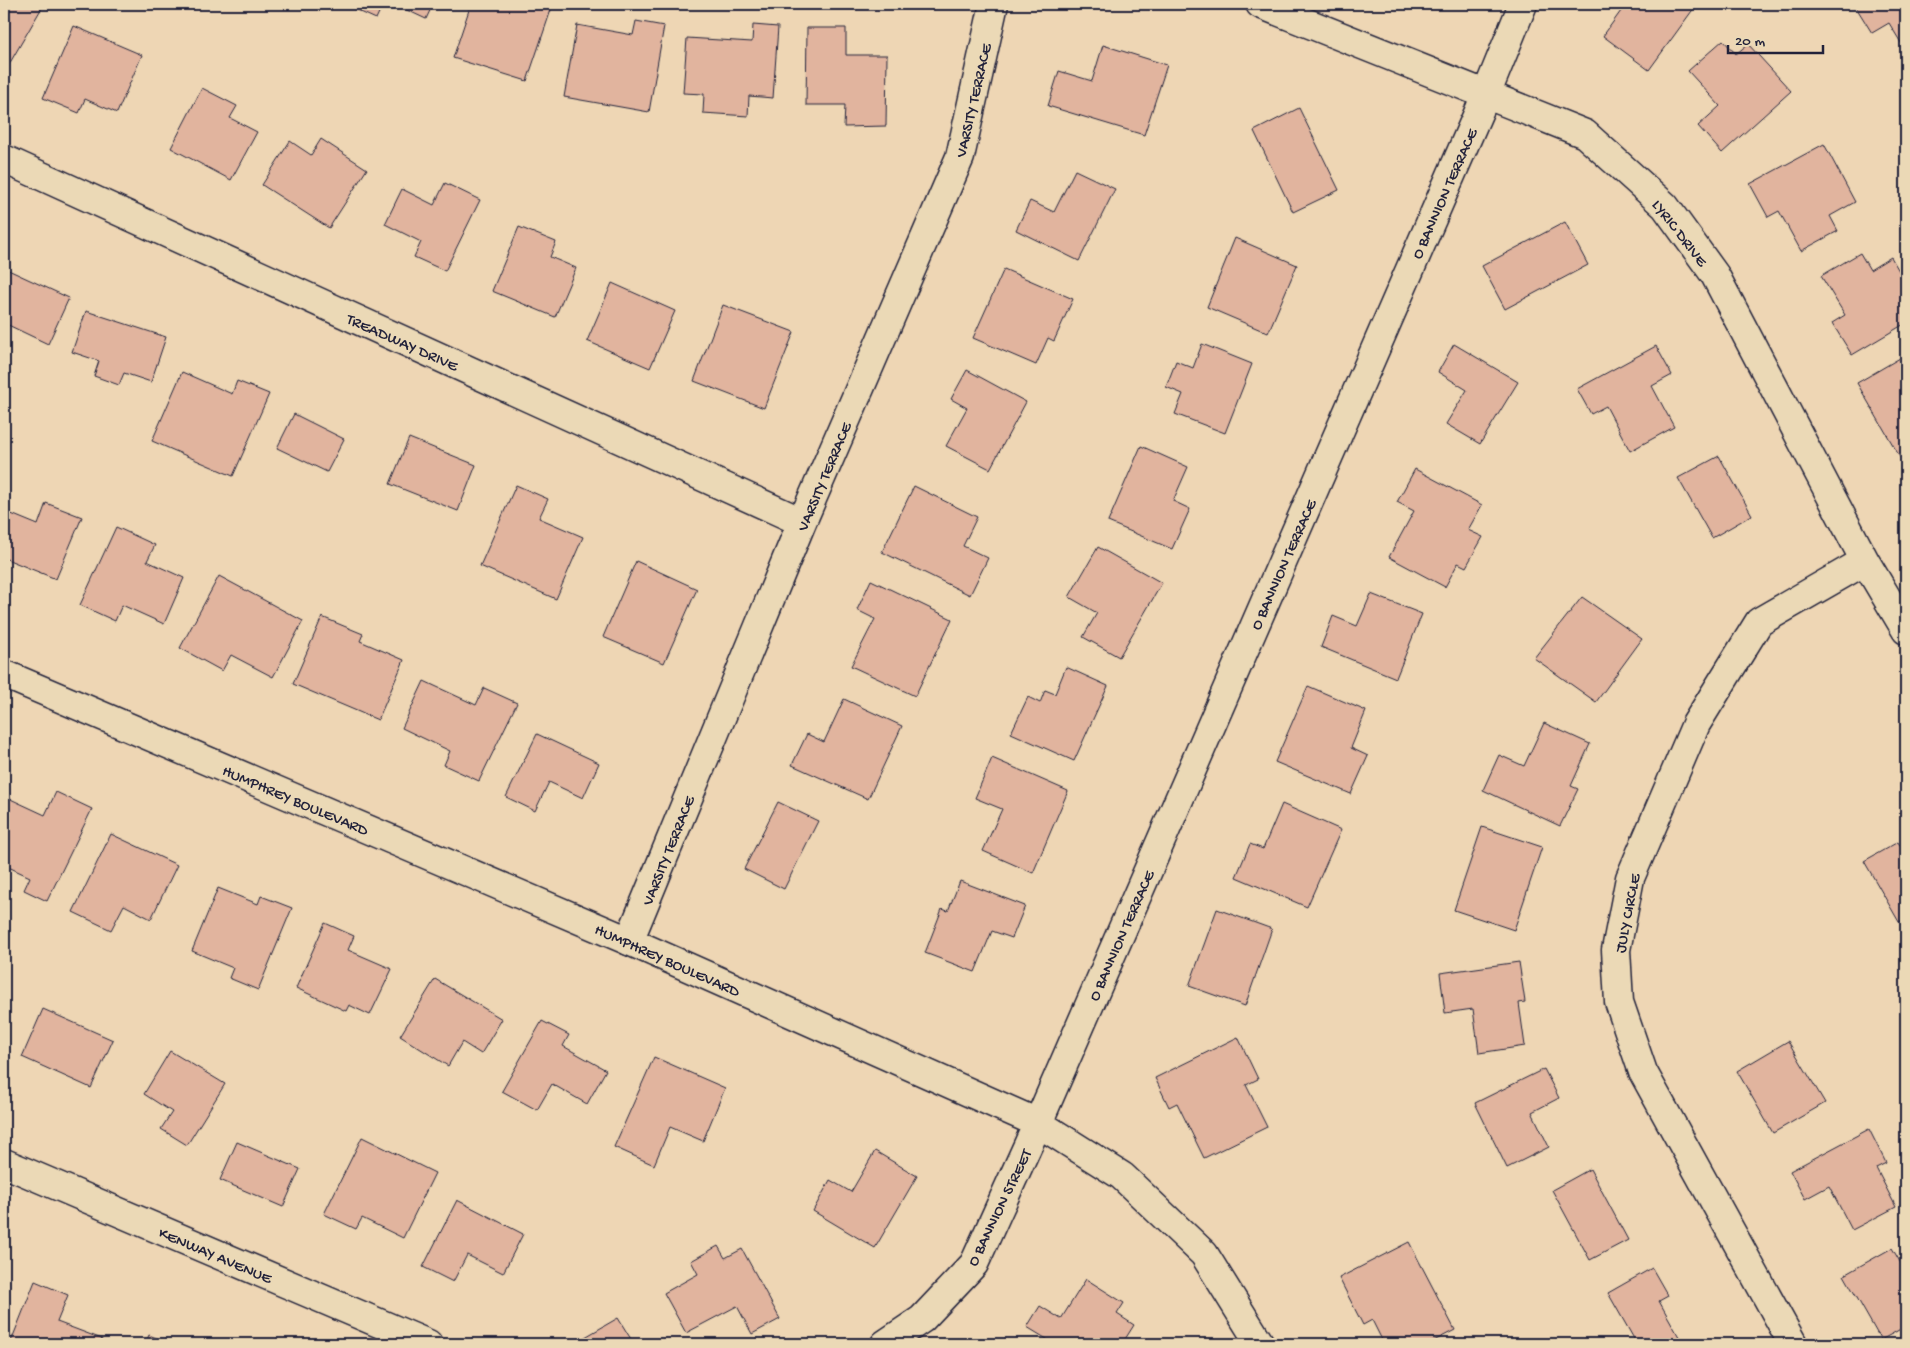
<svg xmlns="http://www.w3.org/2000/svg" width="1910" height="1348" font-family="'Gochi Hand',sans-serif">
	<style>
		.building { fill: #e1b49e; stroke: #22223b }
		.lines { fill: none; stroke-linecap: round; stroke-linejoin: round }
		.street-casing { stroke: #22223b; stroke-width: 31 }
		.secondary-casing { stroke: #22223b; stroke-width: 31 }
		.street { stroke: #ebd9b6; stroke-width: 28 }
		.secondary { stroke: #ebd9b6; stroke-width: 28 }
		.labels { text-anchor: middle; stroke-width: 4.5; stroke-linejoin: round; paint-order: stroke }
		.street-label { font-size: 16px; fill: #22223b; stroke: #ebd9b6 }
	</style>
	<rect width="100%" height="100%" fill="#eed6b4"/>
	<filter id="ink" filterUnits="userSpaceOnUse"><feTurbulence type="fractalNoise" baseFrequency=".02" numOctaves="2"/><feDisplacementMap in="SourceGraphic" scale="10" xChannelSelector="R" yChannelSelector="G"/><feConvolveMatrix kernelMatrix="1 2 1 2 8 2 1 2 1" color-interpolation-filters="sRGB"/></filter>
	<g filter="url(#ink)">
		<!-- building -->
		<path class="building" d="M4,4H44L4,73Z
			M343,4H383L376,19Z
			M394,4H433L426,19Z
			M471,4H553L527,81L453,58Z
			M1626,4H1697L1649,70L1603,36Z
			M1854,4H1906V51L1889,23L1872,33Z
			M636,21L664,26L649,112L564,97L577,25L633,35Z
			M753,25L778,27L773,98L749,96L748,116L703,113L704,94L683,93L687,38L752,42Z
			M74,26L142,55L117,113L85,99L79,113L43,98Z
			M807,28H846V55H887L886,126L844,127L845,105H806Z
			M1723,40L1736,54L1748,44L1791,91L1722,153L1698,126L1720,106L1688,71Z
			M1103,45L1167,65L1144,135L1048,106L1059,71L1092,81Z
			M202,88L237,106L230,118L257,132L231,180L171,148Z
			M1299,108L1339,190L1293,212L1254,131Z
			M321,139L367,169L329,228L262,185L290,141L311,155Z
			M1824,144L1855,202L1830,216L1838,231L1801,251L1779,211L1768,217L1750,184Z
			M1075,170L1115,189L1079,261L1016,230L1030,201L1054,212Z
			M445,183L480,200L445,271L414,257L421,242L385,224L402,189L434,205Z
			M1565,222L1588,265L1505,309L1482,266Z
			M519,227L556,242L550,257L576,268L555,317L492,291Z
			M1235,238L1297,265L1268,333L1207,307Z
			M1860,253L1870,270L1891,257L1906,283V323L1852,355L1832,323L1845,315L1821,276Z
			M4,268L69,298L48,344L4,323Z
			M1004,269L1073,299L1054,341L1048,338L1036,365L973,338Z
			M612,283L675,311L650,368L587,341Z
			M723,305L794,332L764,408L694,381Z
			M86,311L166,337L151,382L124,373L119,385L94,376L99,361L72,352Z
			M1202,344L1252,364L1225,433L1175,414L1183,394L1166,387L1176,361L1193,368Z
			M1454,344L1518,382L1480,444L1446,424L1467,390L1438,372Z
			M1656,346L1672,375L1652,386L1674,427L1630,451L1606,406L1591,414L1577,389Z
			M1900,358L1906,370V463L1904,464L1857,383Z
			M967,370L1026,402L990,469L946,446L967,408L951,399Z
			M182,372L232,394L237,381L269,394L233,476L152,441Z
			M294,414L344,439L327,472L277,448Z
			M409,438L476,465L458,511L390,484Z
			M1141,446L1188,467L1173,501L1190,509L1172,549L1108,522Z
			M1719,456L1752,515L1712,538L1678,478Z
			M1415,469L1482,505L1468,530L1483,537L1466,567L1458,563L1445,587L1389,557L1414,511L1397,502Z
			M516,485L548,499L539,518L583,537L556,599L480,566Z
			M914,486L977,517L963,546L988,558L970,595L882,552Z
			M46,503L82,517L56,579L4,558V511L38,525Z
			M116,527L155,545L147,561L184,578L164,624L122,605L115,621L80,605Z
			M1098,547L1162,583L1119,657L1083,637L1097,613L1069,597Z
			M636,561L697,589L664,663L603,637Z
			M219,576L303,621L273,677L231,655L222,671L180,648Z
			M871,580L952,619L915,696L851,666L875,619L857,610Z
			M1371,594L1422,614L1396,678L1321,647L1333,616L1357,626Z
			M1582,597L1642,639L1596,702L1534,658Z
			M322,617L363,634L360,641L404,660L378,720L293,684Z
			M1066,667L1108,686L1074,761L1011,733L1028,697L1040,703L1045,690L1055,694Z
			M424,681L476,705L484,688L517,703L479,781L444,765L450,751L402,728Z
			M1308,686L1366,711L1351,748L1368,756L1351,794L1275,762Z
			M844,699L902,726L868,799L792,765L807,734L824,742Z
			M1544,723L1590,744L1571,786L1578,789L1560,826L1483,790L1499,755L1524,766Z
			M537,734L599,763L583,798L549,782L535,811L506,797Z
			M992,758L1068,791L1033,873L983,851L1002,809L975,798Z
			M56,792L92,809L47,901L24,890L30,877L4,865V796L45,815Z
			M778,802L818,821L784,889L744,869Z
			M1282,804L1341,830L1307,907L1236,877L1250,844L1263,849Z
			M1482,827L1542,847L1514,930L1454,910Z
			M111,834L177,865L151,919L124,905L111,930L73,912Z
			M1898,842L1906,855V918L1899,922L1864,861Z
			M960,881L1025,906L1012,938L992,931L975,972L925,953L942,909L948,911Z
			M218,888L258,904L261,896L292,908L258,990L229,978L233,968L192,951Z
			M1217,909L1272,929L1245,1006L1189,986Z
			M325,923L354,936L348,950L392,969L370,1015L349,1005L346,1011L296,988Z
			M1519,962L1525,1002L1519,1003L1525,1046L1479,1053L1473,1009L1445,1013L1440,973Z
			M435,979L502,1019L481,1054L462,1042L448,1066L400,1036Z
			M43,1009L113,1040L91,1088L22,1057Z
			M542,1021L569,1035L563,1046L606,1070L587,1104L552,1084L537,1110L502,1091Z
			M1238,1037L1258,1079L1246,1085L1267,1127L1204,1158L1177,1103L1169,1107L1155,1078Z
			M1788,1041L1825,1103L1773,1133L1737,1071Z
			M170,1051L225,1084L187,1145L161,1129L172,1112L144,1094Z
			M654,1057L725,1088L703,1141L670,1127L654,1165L614,1147Z
			M1544,1069L1559,1098L1532,1112L1549,1147L1507,1168L1475,1103Z
			M1869,1129L1886,1163L1876,1168L1896,1207L1852,1230L1829,1186L1805,1199L1790,1171Z
			M362,1137L435,1173L403,1238L362,1218L356,1229L324,1214Z
			M237,1142L300,1169L283,1207L220,1180Z
			M875,1151L917,1176L875,1248L813,1211L830,1180L851,1192Z
			M1590,1169L1628,1240L1590,1260L1552,1190Z
			M457,1200L523,1234L503,1273L467,1255L453,1282L423,1267Z
			M1409,1242L1455,1330L1428,1344H1384L1372,1320L1363,1325L1339,1278Z
			M718,1246L725,1258L742,1249L780,1319L752,1334L737,1306L686,1333L664,1293L698,1274L691,1261Z
			M1892,1248L1906,1272V1326L1881,1340L1844,1275Z
			M1652,1268L1668,1296L1659,1301L1683,1344H1637L1608,1293Z
			M1086,1279L1124,1303L1117,1314L1134,1325L1122,1344H1055L1027,1327L1040,1306L1061,1319Z
			M35,1281L68,1295L57,1322L102,1339L100,1344H10Z
			M618,1318L634,1344H573Z
			M149,1335L171,1344H145Z"/>
		<g class="lines">
			<!-- street casing -->
			<g class="street-casing">
				<path id="street" d="M1260,4L1585,134L1665,206L1715,275L1865,561L1906,630
					M4,159L802,522
					M629,941L802,522L960,157L994,4
					M4,1163L428,1344
					M885,1344L922,1319L974,1264L1038,1123L1486,95L1523,4
					M1793,1344L1643,1072L1619,1002L1616,950L1630,878L1696,724L1759,622L1865,561"/>
			</g>
			<!-- secondary casing -->
			<g class="secondary-casing">
				<path id="secondary" d="M4,674L629,941L1038,1123L1122,1176L1204,1254L1260,1344"/>
			</g>
			<!-- street -->
			<use href="#street" class="street"/>
			<!-- secondary -->
			<use href="#secondary" class="secondary"/>
		</g>
	</g>
	<g class="labels">
		<!-- street labels -->
		<g class="street-label">
			<text transform="translate(972 100) rotate(-77)" y="6">VARSITY TERRACE</text>
			<text transform="translate(1443 193) rotate(-66)" y="6">O BANNION TERRACE</text>
			<text transform="translate(1681 232) rotate(52)" y="6">LYRIC DRIVE</text>
			<text transform="translate(403 341) rotate(24)" y="6">TREADWAY DRIVE</text>
			<text transform="translate(823 476) rotate(-67)" y="6">VARSITY TERRACE</text>
			<text transform="translate(1282 564) rotate(-66)" y="6">O BANNION TERRACE</text>
			<text transform="translate(296 799) rotate(23)" y="6">HUMPHREY BOULEVARD</text>
			<text transform="translate(667 850) rotate(-68)" y="6">VARSITY TERRACE</text>
			<text transform="translate(1626 913) rotate(-79)" y="6">JULY CIRCLE</text>
			<text transform="translate(1120 935) rotate(-66)" y="6">O BANNION TERRACE</text>
			<text transform="translate(668 959) rotate(24)" y="6">HUMPHREY BOULEVARD</text>
			<text transform="translate(998 1207) rotate(-64)" y="6">O BANNION STREET</text>
			<text transform="translate(216 1254) rotate(23)" y="6">KENWAY AVENUE</text>
		</g>
	</g>
	<!-- margin -->
	<rect width="1910" height="1348" fill="none" stroke="#ebd9b6" stroke-width="20"/>
	<rect x="10" y="10" width="1890" height="1328" fill="none" stroke="#22223b" stroke-width="2" filter="url(#ink)"/>
	<!-- scale -->
	<path d="M1728 45v8h95v-8" fill="none" stroke="#22223b" stroke-width="2.5"/>
	<text x="1735" y="45" font-size="15" fill="#22223b" stroke="#ebd9b6" stroke-width="4" paint-order="stroke">20 m</text>
</svg>
